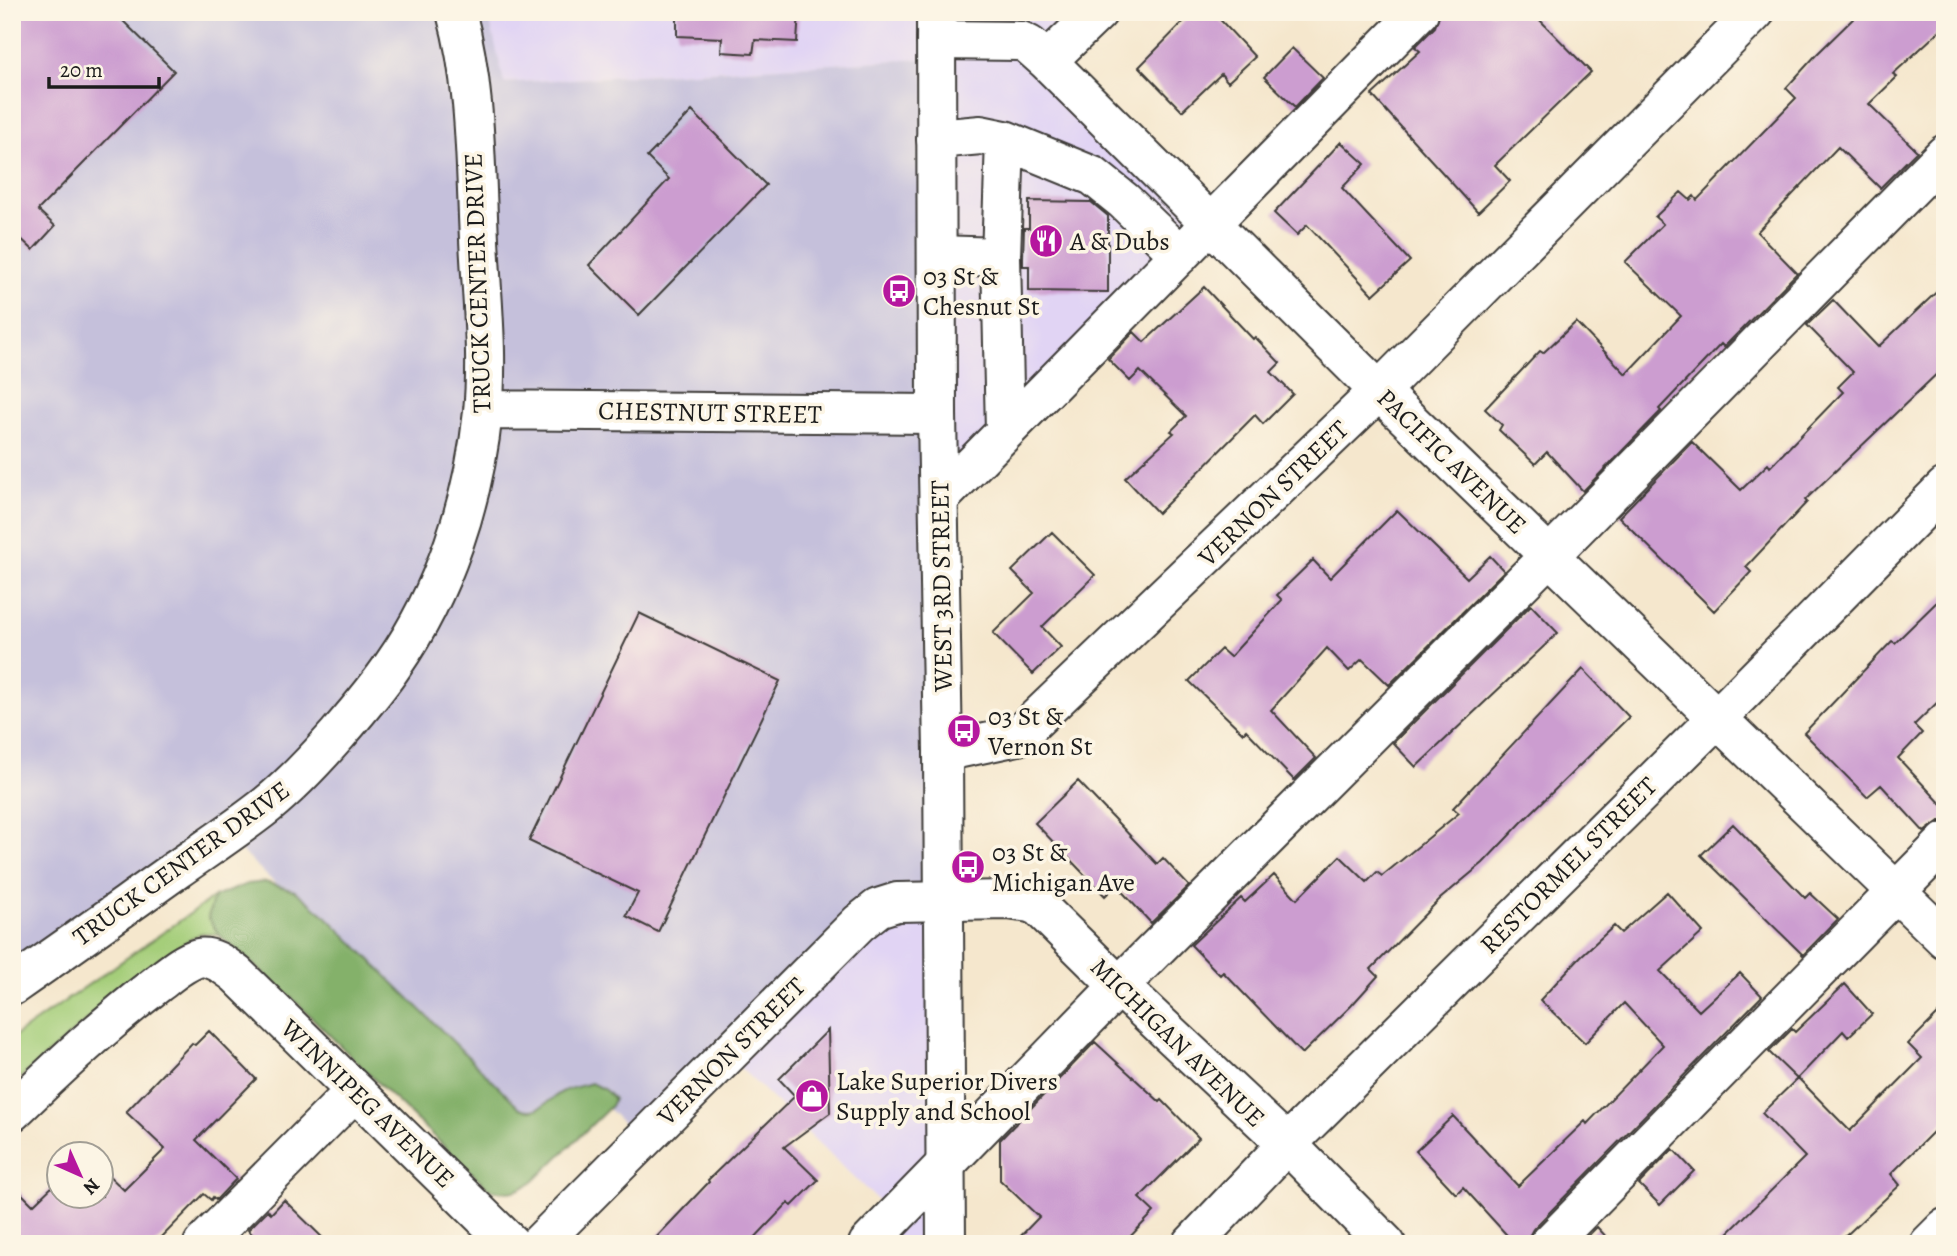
<svg xmlns="http://www.w3.org/2000/svg" width="1957" height="1256" font-family="Alegreya,serif">
	<style>
		.built { fill: #e1d4f4 }
		.industrial { fill: #c5c0db }
		.green { fill: #a5ce7a; stroke: #60754b; stroke-width: 2 }
		.forest { fill: #84b16a; stroke: #506643; stroke-width: 2 }
		.building { fill: #cc9dd0 }
		.lines { fill: none; stroke-linecap: round; stroke-linejoin: round }
		.minor-casing { stroke: #3d3a37; stroke-width: 42 }
		.major-casing { stroke: #3d3a37; stroke-width: 42 }
		.minor { stroke: #fff; stroke-width: 38 }
		.major { stroke: #fff; stroke-width: 38 }
		.labels { text-anchor: middle; stroke-width: 7; stroke-linejoin: round; paint-order: stroke }
		.poi-label { font-size: 26px; fill: #1c1c1c; stroke: #fcf5e5; text-anchor: start }
		.street-label { font-size: 26px; fill: #1c1c1c; stroke: #fcf5e5 }
	</style>
	<rect width="100%" height="100%" fill="#fcf5e5"/>
	<filter id="ink" filterUnits="userSpaceOnUse"><feTurbulence type="fractalNoise" baseFrequency=".0143" numOctaves="2"/><feDisplacementMap in="SourceGraphic" scale="14" xChannelSelector="R" yChannelSelector="G"/><feConvolveMatrix kernelMatrix="1 2 1 2 8 2 1 2 1" color-interpolation-filters="sRGB"/></filter>
	<filter id="wash" filterUnits="userSpaceOnUse"><feTurbulence type="fractalNoise" baseFrequency=".00686" numOctaves="4" result="noise"/><feDisplacementMap in="SourceGraphic" scale="28" xChannelSelector="R" yChannelSelector="G"/><feGaussianBlur stdDeviation="1.57" result="paint"/><feColorMatrix in="noise" values="0 0 0 0 0 0 0 0 0 0 0 0 0 0 0 0 0 1.4 0 .05"/><feComposite in="paint" operator="in"/></filter>
	<g filter="url(#wash)">
		<rect width="100%" height="100%" fill="#f5e7cd"/>
		<!-- built -->
		<path class="built" d="M488,12H1098L1048,60L1210,224L939,499L937,58L503,83Z
			M944,901L946,1244H868L894,1216L727,1055L859,923Z"/>
		<!-- industrial -->
		<path class="industrial" d="M12,12H488L504,83L937,58L944,901L897,902L641,1140L585,1087L540,1134L225,836L12,986Z"/>
		<!-- green -->
		<path class="green" d="M214,897L208,917L219,935L201,933L158,959L12,1085V1038Z"/>
		<!-- forest -->
		<path class="forest" d="M265,882L295,891L327,917L520,1108C540,1116 547,1099 564,1091C572,1087 583,1086 591,1083L605,1090L614,1099L611,1106L534,1181C516,1193 510,1194 489,1189L387,1092L292,998L219,935L208,917L214,897L247,884Z"/>
		<g id="blocks">
			<!-- building -->
			<path class="building" d="M12,12H114L174,71L38,210L55,226L33,250L15,233L12,236Z
				M677,12H799L797,42L755,40L753,54L721,52L722,38L677,36Z
				M1193,12H1213L1255,57L1228,82L1221,74L1182,111L1139,67Z
				M1440,12H1532L1591,72L1495,165L1510,181L1478,212L1372,95L1420,51L1415,47L1435,27Z
				M1860,12H1945V26L1893,74L1897,77L1869,104L1917,151L1880,188L1838,147L1757,232L1797,273L1724,347L1721,344L1659,409L1661,411L1583,491L1547,452L1535,464L1499,430L1502,425L1485,409L1540,351L1543,353L1576,322L1626,374L1681,316L1625,262L1663,224L1655,217L1681,192L1690,200L1694,196L1697,200L1796,98L1786,88L1817,54Z
				M1292,48L1323,78L1295,107L1264,77Z
				M692,111L766,185L639,315L589,265L669,179L647,157Z
				M1341,142L1365,164L1342,188L1410,261L1373,295L1307,225L1297,235L1274,213Z
				M1029,201L1091,202L1108,216V292L1029,291V266H1023V257L1024,228H1029Z
				M1945,284V366L1805,500L1807,502L1746,567L1751,572L1714,611L1619,517L1692,442L1741,490L1768,464L1770,467L1843,392L1838,387L1853,372L1807,325L1833,300L1878,347Z
				M1204,287L1253,339L1255,337L1280,363L1271,372L1293,394L1263,424L1255,415L1158,513L1125,478L1174,433L1171,431L1186,416L1140,371L1130,381L1108,359L1134,332L1144,342Z
				M1397,510L1467,578L1490,556L1504,571L1389,685L1362,659L1349,671L1327,648L1271,710L1316,758L1294,780L1246,730L1243,733L1189,681L1221,649L1230,657L1282,600L1277,595L1313,560L1330,578Z
				M1052,532L1095,575L1042,627L1061,647L1033,674L993,633L1034,593L1012,571Z
				M1945,594V695L1914,725L1922,733L1898,758L1945,808V821H1939L1924,832L1881,785L1867,797L1804,733L1892,641L1895,643Z
				M1531,605L1558,633L1416,767L1393,743Z
				M639,613L780,681L658,932L626,916L638,893L529,841Z
				M1583,669L1629,717L1523,821L1483,863L1440,899L1371,969L1378,976L1351,1006L1302,1054L1223,972L1220,975L1191,945L1241,898L1245,902L1274,875L1297,899L1340,856L1367,882L1377,872L1382,876L1459,813L1453,808Z
				M1078,781L1157,864L1163,858L1189,886L1151,923L1116,885L1105,896L1035,823Z
				M1733,824L1805,898L1810,893L1838,919L1803,955L1701,855Z
				M1667,892L1703,932L1660,971L1699,1011L1740,973L1762,996L1533,1229L1528,1238V1244H1515L1463,1187L1456,1194L1416,1151L1453,1116L1518,1186L1585,1121L1587,1124L1663,1045L1624,1003L1585,1043L1540,1000L1581,956L1614,926L1621,933Z
				M1845,984L1872,1014L1848,1037L1843,1031L1797,1079L1769,1052L1792,1029L1795,1032Z
				M1945,1007V1120L1891,1174L1900,1185L1837,1244H1717L1805,1157L1762,1113L1798,1078L1850,1131L1922,1058L1908,1044Z
				M828,1030L830,1113L784,1147L818,1180L792,1206L788,1203L749,1244H650L709,1182L708,1180L795,1096L779,1079Z
				M209,1031L256,1079L196,1140L236,1179L216,1200L213,1197L211,1200L204,1194L155,1244H12V1184L33,1205L60,1179V1196H102V1169L124,1190L165,1149L126,1112L192,1043L195,1045Z
				M1095,1042L1160,1102L1162,1100L1199,1138L1139,1198L1154,1212L1123,1244H1013L1039,1217L1000,1180V1140Z
				M1673,1149L1694,1171L1660,1205L1639,1184Z
				M284,1200L329,1244H242L252,1234L248,1230L268,1210L271,1214Z
				M1597,1227L1613,1244H1580Z"/>
		</g>
	</g>
	<g filter="url(#ink)">
		<use href="#blocks" fill-opacity="0" stroke="#3d3a37" stroke-width="2"/>
		<g class="lines">
			<!-- minor casing -->
			<g class="minor-casing">
				<path id="minor" d="M936,40L1021,41L1029,45L1047,61L1379,391L1945,939
					M1047,61L1098,12
					M936,139L981,135L1005,140L1001,257L937,255
					M1005,140L1093,176L1124,201L1180,255
					M1001,257L1005,431
					M483,410L937,414
					M939,499L1419,12
					M943,752L1018,736L1379,391L1755,12
					M12,986C67,948 121,909 176,870C206,849 238,828 267,805C293,784 316,759 338,734C357,712 377,689 393,665C444,592 474,500 483,412C488,361 483,309 480,258C475,177 478,91 456,12
					M12,1112C59,1067 106,1023 157,984C169,975 183,962 198,958C212,955 225,966 236,974L511,1244
					M203,1244L355,1091
					M539,1244L859,923L878,908L897,902L1008,900L1030,903L1039,907L1119,986L1287,1144L1386,1244
					M868,1244L1119,986L1549,556L1945,154
					M1192,1244L1287,1144L1717,718L1945,487
					M1549,1244L1945,842
					M1929,1244L1945,1228"/>
			</g>
			<!-- major casing -->
			<g class="major-casing">
				<path id="major" d="M936,12L937,414L943,752L946,1244"/>
			</g>
			<!-- minor -->
			<use href="#minor" class="minor"/>
			<!-- major -->
			<use href="#major" class="major"/>
		</g>
	</g>
	<!-- icons -->
	<defs>
		<g id="restaurant-disc" transform="scale(1.75)"><circle r="9.5" fill="#b5179e" stroke="#fcf5e5"/><path d="M-5-6h1v4h1v-4h1v4h1v-4h1v5L-1.5 .5V6h-2V.5L-5-1ZM5-6V6H3V1.5H1.5Q1.5-4 5-6Z" fill="#fff"/></g>
		<g id="bus-disc" transform="scale(1.75)"><circle r="9.5" fill="#b5179e" stroke="#fcf5e5"/><path d="M-5-6H5V4H4V6H2V4H-2V6H-4V4H-5ZM-3.5-4V0h7V-4ZM-3.5 1.2v1.5H-2V1.2ZM2 1.2v1.5H3.5V1.2Z" fill="#fff"/></g>
		<g id="shop-disc" transform="scale(1.75)"><circle r="9.5" fill="#b5179e" stroke="#fcf5e5"/><path d="M-5-2.5h2.3a2.7 3.5 0 0 1 5.4 0H5L5.5 6h-11ZM-1.5-2.5h3a1.5 2.3 0 0 0-3 0Z" fill="#fff"/></g>
	</defs>
	<g fill-rule="evenodd">
		<use href="#restaurant-disc" x="1046" y="241"/>
		<use href="#bus-disc" x="899" y="291"/>
		<use href="#bus-disc" x="964" y="731"/>
		<use href="#bus-disc" x="968" y="867"/>
		<use href="#shop-disc" x="812" y="1096"/>
	</g>
	<g class="labels">
		<!-- poi labels -->
		<g class="poi-label">
			<text x="1070" y="250">A &amp; Dubs</text>
			<text x="923" y="285">03 St &amp;<tspan x="923" dy="30">Chesnut St</tspan></text>
			<text x="988" y="725">03 St &amp;<tspan x="988" dy="30">Vernon St</tspan></text>
			<text x="992" y="861">03 St &amp;<tspan x="992" dy="30">Michigan Ave</tspan></text>
			<text x="836" y="1090">Lake Superior Divers<tspan x="836" dy="30">Supply and School</tspan></text>
		</g>
		<!-- street labels -->
		<g class="street-label">
			<text transform="translate(477 283) rotate(-92)" y="9">TRUCK CENTER DRIVE</text>
			<text transform="translate(710 412) rotate(1)" y="9">CHESTNUT STREET</text>
			<text transform="translate(1452 461) rotate(44)" y="9">PACIFIC AVENUE</text>
			<text transform="translate(1273 493) rotate(-44)" y="9">VERNON STREET</text>
			<text transform="translate(941 586) rotate(-91)" y="9">WEST 3RD STREET</text>
			<text transform="translate(181 863) rotate(-36)" y="9">TRUCK CENTER DRIVE</text>
			<text transform="translate(1568 865) rotate(-45)" y="9">RESTORMEL STREET</text>
			<text transform="translate(1178 1042) rotate(44)" y="9">MICHIGAN AVENUE</text>
			<text transform="translate(731 1051) rotate(-45)" y="9">VERNON STREET</text>
			<text transform="translate(368 1103) rotate(44)" y="9">WINNIPEG AVENUE</text>
		</g>
	</g>
	<!-- margin -->
	<rect width="1957" height="1256" fill="none" stroke="#fcf5e5" stroke-width="42"/>
	<!-- north arrow -->
	<g transform="translate(80 1175) rotate(135)"><circle r="33" fill="#fcf5e5" stroke="#a29e95" stroke-width="2"/>
	<path d="M0-5L12 26L0 18L-12 26Z" fill="#b5179e"/>
	<text y="-10" font-size="19" font-weight="bold" text-anchor="middle" fill="#1c1c1c">N</text>
	</g>
	<!-- scale -->
	<path d="M49 77v10h110v-10" fill="none" stroke="#1c1c1c" stroke-width="3.5"/>
	<text x="60" y="77" font-size="21" fill="#1c1c1c" stroke="#fcf5e5" stroke-width="5" paint-order="stroke">20 m</text>
</svg>
